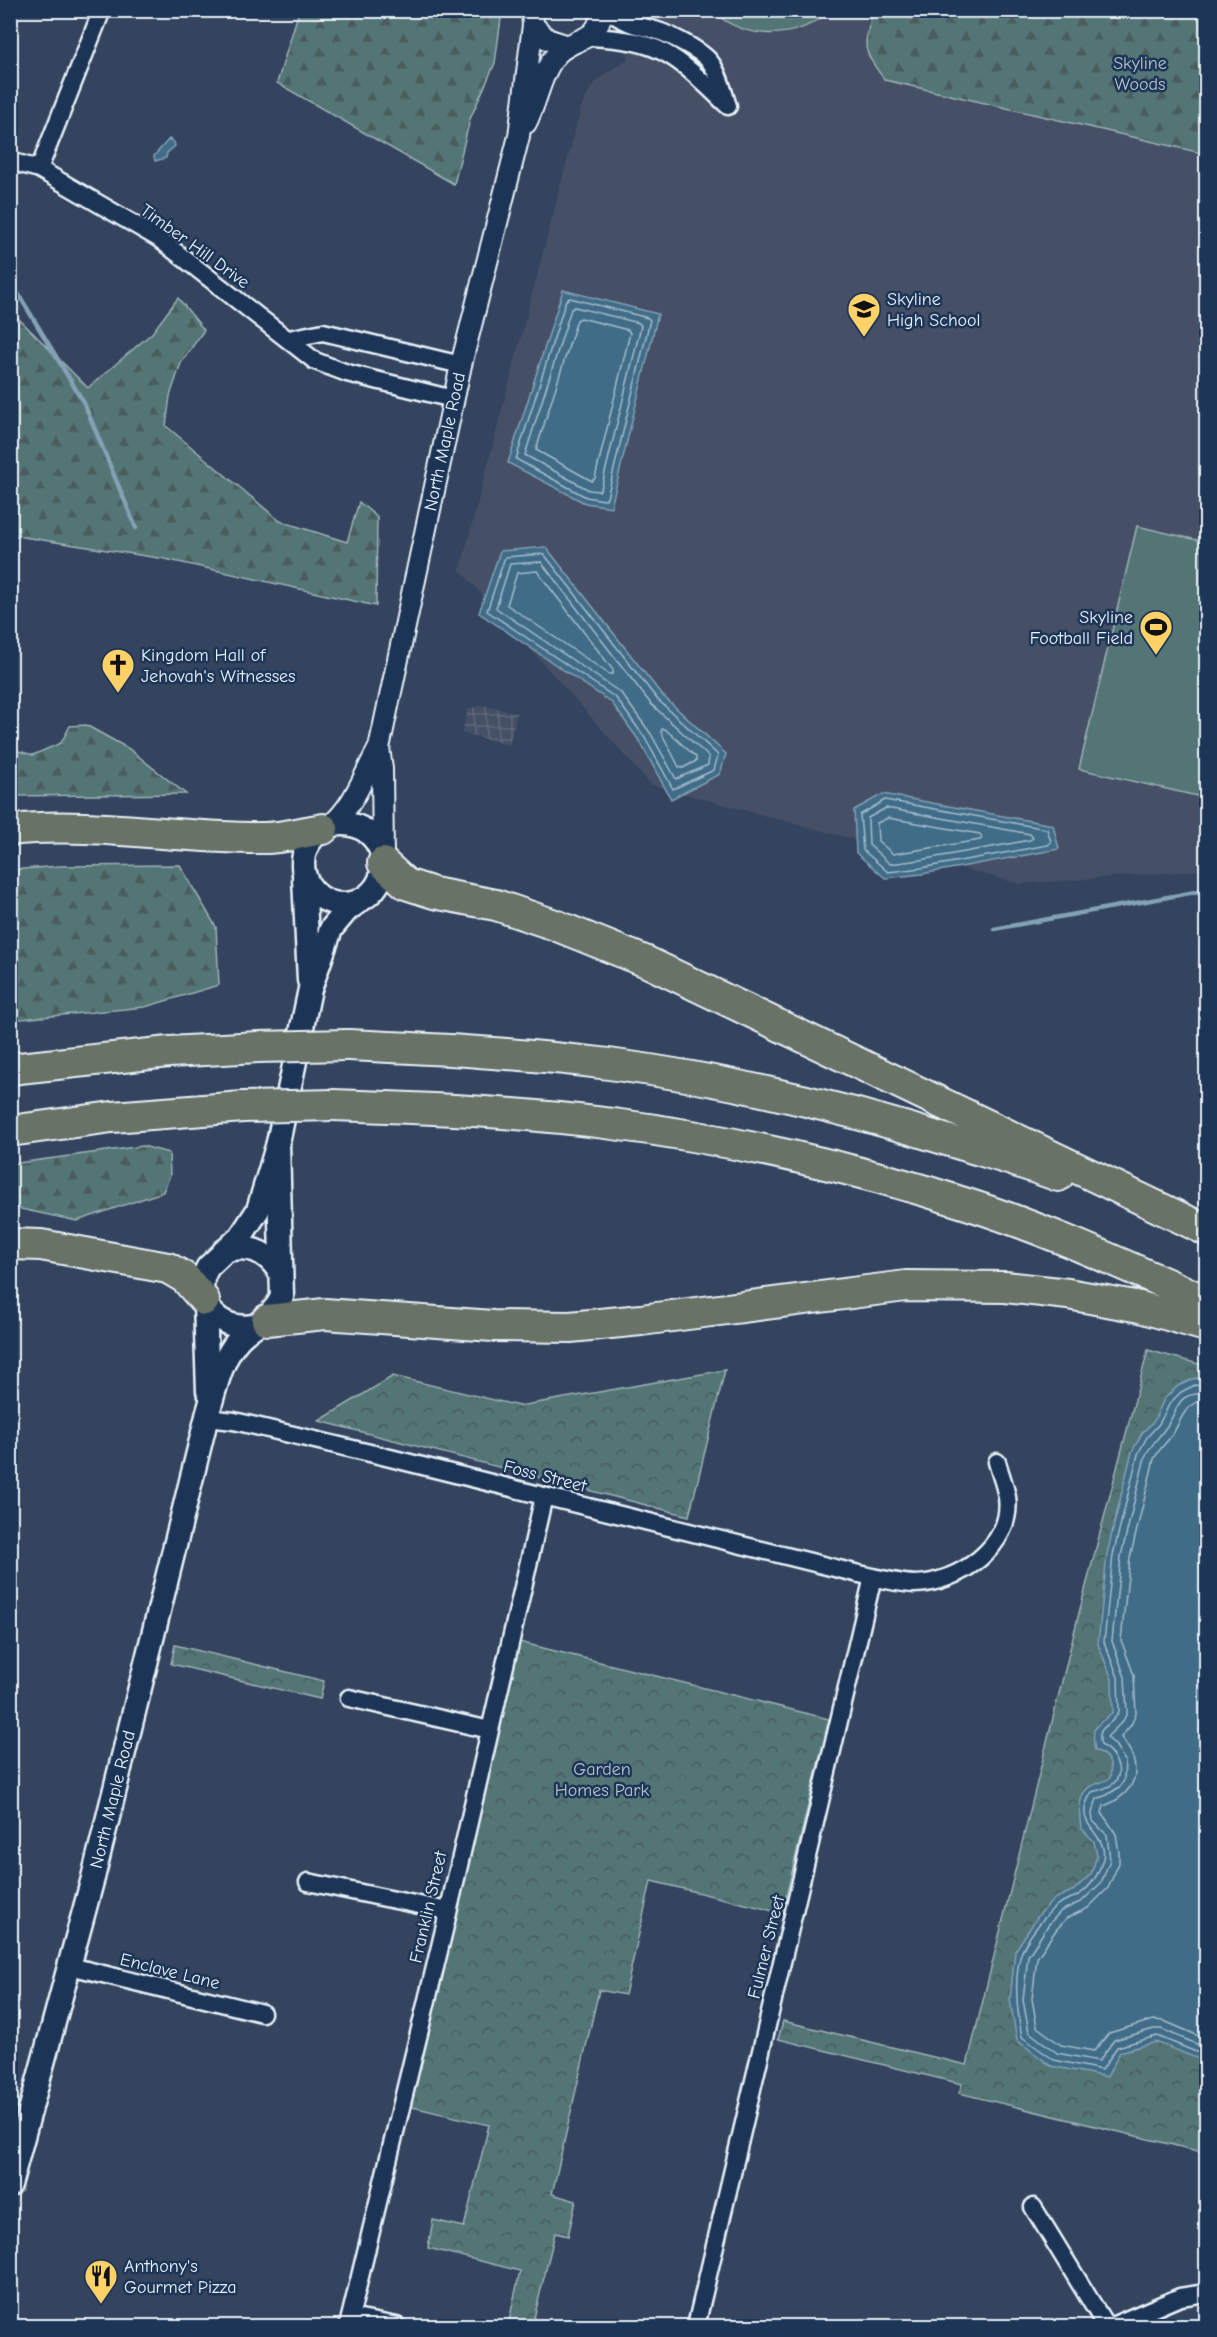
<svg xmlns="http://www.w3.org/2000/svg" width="1217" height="2337" font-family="'Comic Neue',sans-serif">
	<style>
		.built { fill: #444f65 }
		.industrial { fill: url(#industrial-grid) }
		.forest { fill: url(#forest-firs); stroke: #9db2b6; stroke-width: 1.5 }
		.park { fill: url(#park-crowns); stroke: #9db2b6; stroke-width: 1.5 }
		.pitch { fill: #527475; stroke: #9db2b6; stroke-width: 1.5 }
		.water { fill: #416c88; stroke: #84a1b5; stroke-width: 1.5 }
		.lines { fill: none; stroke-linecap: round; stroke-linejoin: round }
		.shore { stroke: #a5bccb; stroke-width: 1.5 }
		.stream { stroke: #84a1b5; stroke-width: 4.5 }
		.minor-casing { stroke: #e8f1f8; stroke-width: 21 }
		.tertiary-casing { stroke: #e8f1f8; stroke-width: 24 }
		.secondary-casing { stroke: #e8f1f8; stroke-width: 27 }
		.motorway-casing { stroke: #e8f1f8; stroke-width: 34 }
		.minor { stroke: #1d3557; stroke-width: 16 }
		.tertiary { stroke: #1d3557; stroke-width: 20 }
		.secondary { stroke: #1d3557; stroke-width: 22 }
		.motorway { stroke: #687266; stroke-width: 30 }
		.motorway-bridge-casing { stroke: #e8f1f8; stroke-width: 34; stroke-linecap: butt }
		.motorway-bridge { stroke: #687266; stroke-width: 30 }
		.labels { text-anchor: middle; stroke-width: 5; stroke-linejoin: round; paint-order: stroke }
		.park-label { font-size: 18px; fill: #b4c5ca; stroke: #1d3557 }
		.street-label { font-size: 18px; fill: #e8f1f8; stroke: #1d3557 }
		.poi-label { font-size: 18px; fill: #e8f1f8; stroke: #1d3557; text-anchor: start }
	</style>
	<defs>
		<pattern id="industrial-grid" width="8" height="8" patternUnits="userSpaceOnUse" patternTransform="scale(1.5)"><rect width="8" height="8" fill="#444f65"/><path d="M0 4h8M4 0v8" fill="none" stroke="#5f697c"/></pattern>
		<pattern id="forest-firs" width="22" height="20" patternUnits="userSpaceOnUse" patternTransform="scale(1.5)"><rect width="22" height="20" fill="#527475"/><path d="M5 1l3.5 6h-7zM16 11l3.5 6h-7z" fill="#4b5c5d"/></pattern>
		<pattern id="park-crowns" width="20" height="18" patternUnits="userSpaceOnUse" patternTransform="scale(1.5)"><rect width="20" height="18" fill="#527475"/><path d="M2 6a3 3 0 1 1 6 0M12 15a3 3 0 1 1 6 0" fill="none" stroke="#4b5c5d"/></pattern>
	</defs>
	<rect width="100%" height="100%" fill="#34445f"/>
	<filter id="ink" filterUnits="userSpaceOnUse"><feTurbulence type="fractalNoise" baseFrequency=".0167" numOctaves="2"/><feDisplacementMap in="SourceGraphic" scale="12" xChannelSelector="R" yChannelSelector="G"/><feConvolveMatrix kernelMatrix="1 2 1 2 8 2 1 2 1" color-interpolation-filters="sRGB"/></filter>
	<g filter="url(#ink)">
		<!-- built -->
		<path class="built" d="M637,11H1206V870L1020,884L651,785L460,570L581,107L591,88L601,77L627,59Z"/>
		<!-- industrial -->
		<path class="industrial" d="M483,705L517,713L509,745L462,733L468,709Z"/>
		<!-- forest -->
		<path class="forest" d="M299,11H502L495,63L470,119L454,184L277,83Z
			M873,11H1206V154L885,80C860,48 864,47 873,11Z
			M178,298L204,330L181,363L170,396L166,426L280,521L347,542L359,502L377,517L376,606L165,559L11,535V311L88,388L152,333Z
			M86,725L129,749L186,794L11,796V749L33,755L61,743L70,726Z
			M180,865L216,927L219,985L145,1007L11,1020V870L60,866Z
			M143,1146L169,1153L170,1175L163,1192L77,1221L11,1207V1164Z"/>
		<!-- park -->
		<path class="park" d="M1148,1350L1206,1366V2153L959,2093L962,2084L778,2039L783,2021L967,2065L1079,1613Z
			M725,1370L689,1516L319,1421L393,1376L519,1406Z
			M519,1642L829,1719L782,1913L651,1881L625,1995L599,1990L552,2194L576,2201L568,2236L555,2233L532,2326H508L520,2271L428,2248L433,2220L464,2227L489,2125L408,2106Z
			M175,1645L324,1681L320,1699L171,1664Z"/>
		<!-- pitch -->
		<path class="pitch" d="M713,11H744L755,14L776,16L797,11H829C798,41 743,41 713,11Z
			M1137,526L1206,542V798L1079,769Z"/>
		<!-- water -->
		<path class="water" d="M169,139L174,142L175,146L167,153L166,158L155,161L154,156Z
			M563,290L658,314L611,507L585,503L508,463Z
			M546,547L662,695L726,754L720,774L671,799L640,742L612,703L479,613L500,551Z
			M883,794L1053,825L1059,849L922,874L885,878L856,853L854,810Z
			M1195,1378L1206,1381V2062L1156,2042L1120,2052L1107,2077L1051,2066L1017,2040L1010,2000L1015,1951L1038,1916L1054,1899L1074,1890L1091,1874L1097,1856L1094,1841L1081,1828C1079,1816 1077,1792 1091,1786C1097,1783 1104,1782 1110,1778C1112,1764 1110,1756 1095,1750C1090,1725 1096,1727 1113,1712L1112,1679L1098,1644L1107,1554L1125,1479L1132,1452L1142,1433L1154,1421L1164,1399L1178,1386Z"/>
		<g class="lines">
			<!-- shore -->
			<path class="shore" d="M570,298L648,318L650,320L607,498L604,500L586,497L516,459L566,300Z
				M575,307L639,323L641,326L601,489L599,491L589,490L525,455L571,309Z
				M581,318L628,330L630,333L595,478L592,481L536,450L577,320Z
				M544,554L657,699L718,755L714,770L673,789L645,738L616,698L487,611L505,557Z
				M541,562L651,704L709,757L708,765L676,779L651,734L621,693L496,608L510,564Z
				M537,571L613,670V674H609L507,605L517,573Z
				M662,729H665L696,757V761L683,768L679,767L661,732Z
				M885,800L1047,829L1051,842L1048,845L921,868L888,872L863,850L860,815Z
				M886,808L1030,834L1033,838L1030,840L920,860L890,864L869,845L868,818Z
				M888,818L980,834L982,838L980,840L893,854L878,841L877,823Z
				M1206,1387L1195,1385L1181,1392L1170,1403L1159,1424L1147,1437L1138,1454L1113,1555L1104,1642L1118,1677L1119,1711C1113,1728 1095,1723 1101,1745C1112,1751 1125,1769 1115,1782C1110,1788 1099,1790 1092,1792C1069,1827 1109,1831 1103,1859C1099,1874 1090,1888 1077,1896C1070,1899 1062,1901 1056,1906C1045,1915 1025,1941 1021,1954C1013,1980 1017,2011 1022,2037L1054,2060L1102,2070L1117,2047L1157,2036L1206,2056
				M1206,1394C1173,1392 1180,1411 1164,1430C1157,1440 1150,1446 1145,1457L1121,1556L1112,1641L1125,1677L1127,1713L1123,1721L1107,1737L1116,1746L1125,1761L1124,1780L1121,1786L1107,1795L1097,1799L1092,1813L1093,1821L1107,1835L1110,1860L1101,1883L1082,1901L1061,1911L1049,1924L1028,1956L1023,2000L1029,2032L1057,2053L1099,2061L1114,2040L1154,2029H1161L1206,2048
				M1206,1403L1197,1402C1183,1409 1181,1420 1174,1432C1168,1442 1160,1447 1154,1459L1130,1558L1121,1640L1134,1675L1136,1714L1131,1725L1121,1737C1125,1743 1131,1750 1133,1758C1141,1782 1125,1798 1104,1806L1102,1813L1116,1834L1119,1853V1863L1108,1888L1088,1908L1067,1918L1056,1930L1037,1958L1032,1999L1037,2027L1061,2045L1094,2051L1109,2033L1153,2020L1164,2021L1206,2039"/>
			<!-- stream -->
			<path class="stream" d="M10,280L84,403L136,528
				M994,929L1206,890"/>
			<!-- minor casing -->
			<g class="minor-casing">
				<path id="minor" d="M608,10C622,22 638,26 655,30C669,34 703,51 711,63C720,75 723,92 728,106
					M590,37C662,40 676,56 726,104
					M10,161L39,169L158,238L315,361L347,373L453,399
					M39,169L102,10
					M289,339L323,332L461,365
					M207,1418L234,1421L374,1454L859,1574C877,1578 896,1583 914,1584C957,1584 1014,1546 1007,1497C1005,1485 1000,1473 997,1462
					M349,1698L490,1730
					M308,1882L448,1911
					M70,1966L262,2013
					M1033,2207L1106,2326
					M350,2317L397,2326
					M348,2326L445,1926L544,1496
					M696,2326L873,1577
					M1112,2326L1180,2297L1206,2293"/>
			</g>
			<!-- tertiary casing -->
			<g class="tertiary-casing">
				<g id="tertiary">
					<path d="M533,25L547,39L568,46"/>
					<path d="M526,123C537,102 541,72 557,54C575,35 598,45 602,10"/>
					<path d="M379,748L382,769L383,857"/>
					<path id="s1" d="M330,826C355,805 363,776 379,748L461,365L519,136L533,25L532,10"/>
				</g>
			</g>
			<!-- secondary casing -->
			<g class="secondary-casing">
				<g id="secondary">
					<circle cx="343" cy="864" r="40"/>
					<path d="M304,878L309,980"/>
					<path d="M224,1251C248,1244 265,1250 279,1271"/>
					<path d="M205,1303C217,1322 232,1329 254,1326"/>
					<path d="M208,1391L205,1303L202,1289L203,1277L208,1267L241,1236L258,1210L278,1143L310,989L331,929L347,910L358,902"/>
					<path id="s2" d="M10,2185L93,1878L208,1412C216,1387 221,1359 239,1339C255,1322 271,1320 282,1297L278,1143"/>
				</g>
			</g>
			<!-- motorway casing -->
			<g class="motorway-casing">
				<path id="motorway" d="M10,830C94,821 180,839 264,838C283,838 303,832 323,829
					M383,863L406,884L434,893L496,905L555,925L647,962L1206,1230
					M347,1045C434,1049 522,1053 609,1064C729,1080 848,1108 963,1145C995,1155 1027,1164 1058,1176
					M10,1069L169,1052L258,1047
					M333,1105C427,1108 520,1112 613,1124C729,1139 857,1168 967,1204C1049,1230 1127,1267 1206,1301
					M10,1131L112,1117L243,1107
					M10,1244L41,1245L168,1268L185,1278L204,1300
					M267,1320L325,1314L493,1326L570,1327L641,1320L906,1286L1005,1287L1068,1294L1140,1307L1206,1326"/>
			</g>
			<!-- minor -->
			<use href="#minor" class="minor"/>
			<!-- tertiary -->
			<use href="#tertiary" class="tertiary"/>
			<!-- secondary -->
			<use href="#secondary" class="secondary"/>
			<!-- motorway -->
			<use href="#motorway" class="motorway"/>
			<!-- motorway-bridge casing -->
			<g class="motorway-bridge-casing">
				<path id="motorway-bridge" d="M258,1047L347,1045
					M243,1107L333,1105"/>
			</g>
			<!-- motorway-bridge -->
			<use href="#motorway-bridge" class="motorway-bridge"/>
		</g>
	</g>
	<!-- icons -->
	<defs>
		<g id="school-pin" transform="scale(1.725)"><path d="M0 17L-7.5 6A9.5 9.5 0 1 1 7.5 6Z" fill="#ffd166" stroke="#1d3557"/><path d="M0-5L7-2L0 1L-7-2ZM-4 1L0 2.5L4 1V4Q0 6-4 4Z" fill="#111"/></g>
		<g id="stadium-pin" transform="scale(1.725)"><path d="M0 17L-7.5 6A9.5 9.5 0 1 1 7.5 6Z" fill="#ffd166" stroke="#1d3557"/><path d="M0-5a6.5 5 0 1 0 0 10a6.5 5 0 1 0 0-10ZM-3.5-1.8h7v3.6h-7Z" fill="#111"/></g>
		<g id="church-pin" transform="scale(1.725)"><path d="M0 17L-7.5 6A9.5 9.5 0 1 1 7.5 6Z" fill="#ffd166" stroke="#1d3557"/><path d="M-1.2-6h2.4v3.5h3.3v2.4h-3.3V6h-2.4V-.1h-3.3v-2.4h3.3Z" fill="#111"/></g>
		<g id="restaurant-pin" transform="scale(1.725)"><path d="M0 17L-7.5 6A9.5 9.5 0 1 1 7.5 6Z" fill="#ffd166" stroke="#1d3557"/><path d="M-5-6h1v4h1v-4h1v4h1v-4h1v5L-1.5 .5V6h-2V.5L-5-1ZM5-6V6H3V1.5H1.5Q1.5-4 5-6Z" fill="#111"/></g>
	</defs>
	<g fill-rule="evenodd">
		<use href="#school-pin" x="864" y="309"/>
		<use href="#stadium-pin" x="1156" y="627"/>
		<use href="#church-pin" x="118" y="665"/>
		<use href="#restaurant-pin" x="101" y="2276"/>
	</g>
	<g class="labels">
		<!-- park labels -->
		<g class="park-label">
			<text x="1140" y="69">Skyline<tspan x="1140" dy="21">Woods</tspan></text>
			<text x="602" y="1775">Garden<tspan x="602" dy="21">Homes Park</tspan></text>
		</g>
		<!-- street labels -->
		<g class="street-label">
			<text transform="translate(195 246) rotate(36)" y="6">Timber Hill Drive</text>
			<text dy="6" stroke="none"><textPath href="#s1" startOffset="406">North Maple Road</textPath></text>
			<text transform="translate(545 1476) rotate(14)" y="6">Foss Street</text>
			<text dy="6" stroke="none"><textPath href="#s2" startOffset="399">North Maple Road</textPath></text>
			<text transform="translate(428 1907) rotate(-77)" y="6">Franklin Street</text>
			<text transform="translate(766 1947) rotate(-76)" y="6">Fulmer Street</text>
			<text transform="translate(170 1971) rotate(14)" y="6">Enclave Lane</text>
		</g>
		<!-- poi labels -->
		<g class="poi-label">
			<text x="887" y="305">Skyline<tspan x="887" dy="21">High School</tspan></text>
			<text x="1133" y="623" text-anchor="end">Skyline<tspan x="1133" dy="21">Football Field</tspan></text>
			<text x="141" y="661">Kingdom Hall of<tspan x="141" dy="21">Jehovah's Witnesses</tspan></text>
			<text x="124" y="2272">Anthony's<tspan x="124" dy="21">Gourmet Pizza</tspan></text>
		</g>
	</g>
	<!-- margin -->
	<rect width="1217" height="2337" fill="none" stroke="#1d3557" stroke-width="36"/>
	<rect x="18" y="18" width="1181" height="2301" fill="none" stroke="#e8f1f8" stroke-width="2" filter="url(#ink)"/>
</svg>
